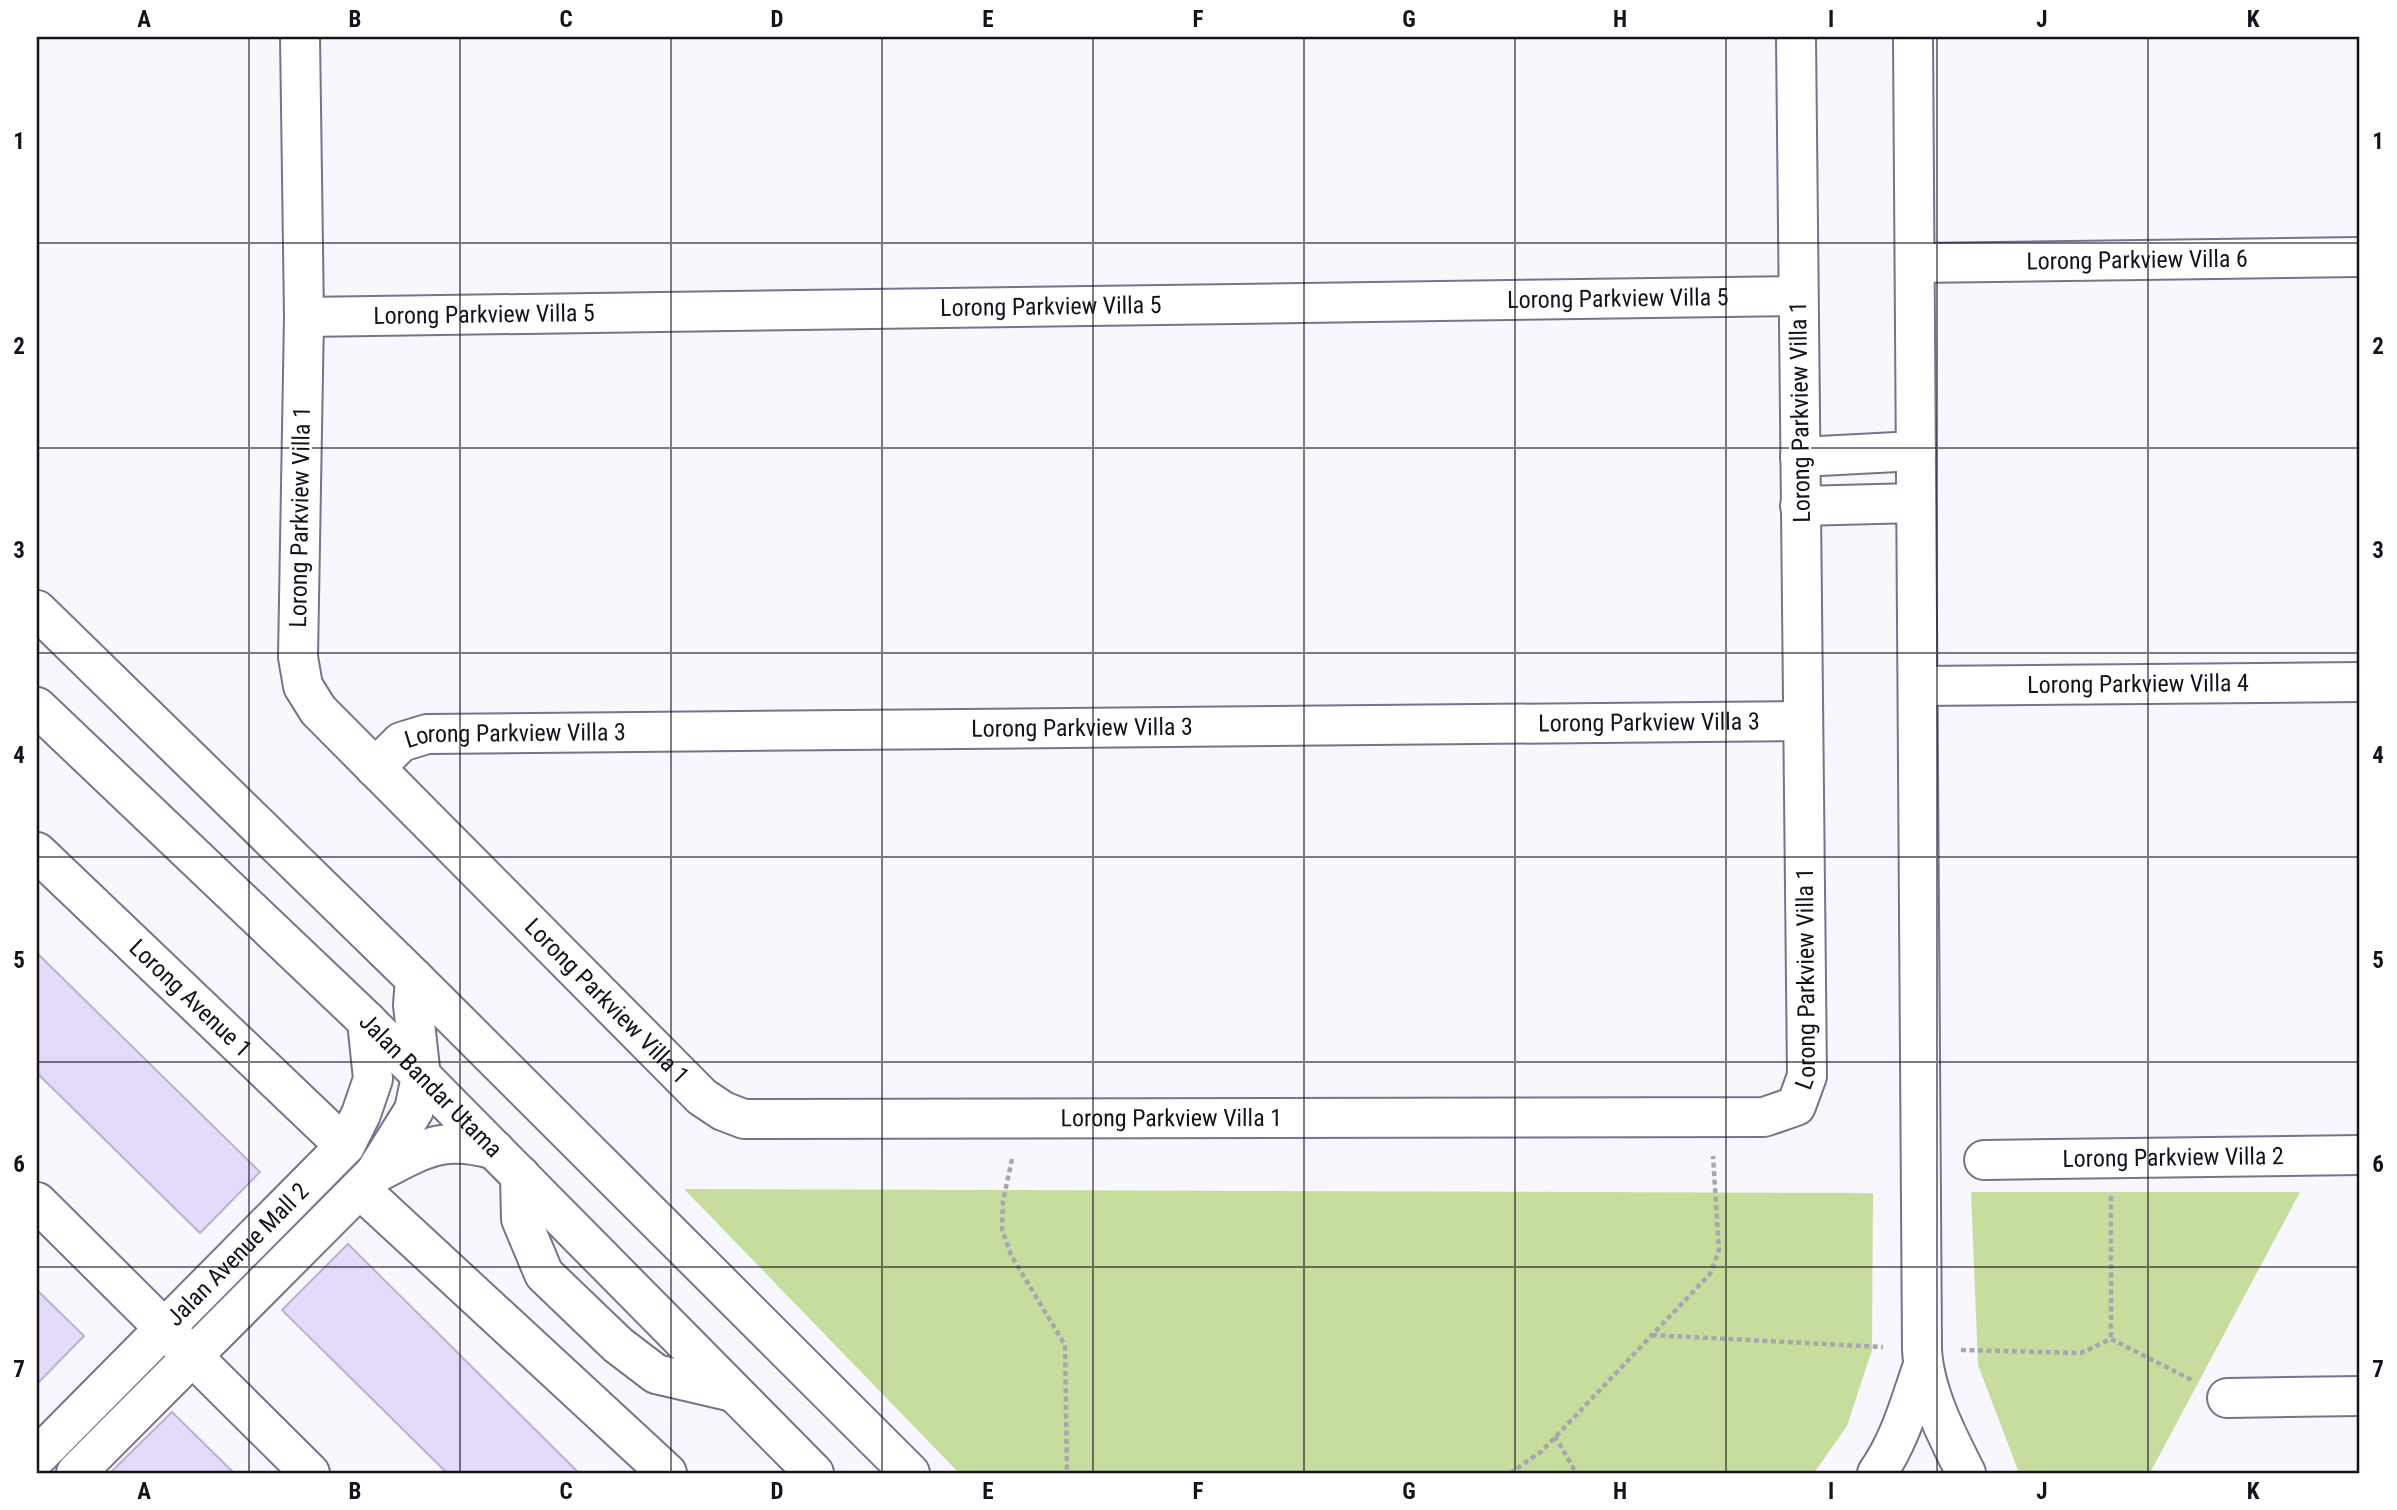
<svg xmlns="http://www.w3.org/2000/svg" width="2397" height="1510" font-family="'Roboto Condensed',sans-serif">
	<style>
		.green { fill: #c7dd9e }
		.building { fill: #e4dafa; stroke: #bab1d0; stroke-width: 2 }
		.lines { fill: none; stroke-linecap: round; stroke-linejoin: round }
		.minor-casing { stroke: #7a718d; stroke-width: 42 }
		.path { stroke: #a9a6af; stroke-width: 4.5; stroke-dasharray: 5 3.5; stroke-linecap: butt }
		.minor { stroke: #fff; stroke-width: 38 }
		.grid { fill: none; stroke: #16121d; stroke-width: 2; stroke-opacity: 0.55 }
		.labels { text-anchor: middle; stroke-width: 5; stroke-linejoin: round; paint-order: stroke }
		.street-label { font-size: 24px; fill: #16121d; stroke: #fff }
		.neatline { fill: none; stroke: #16121d; stroke-width: 2.5 }
		.grid-label { font-size: 23px; text-anchor: middle; font-weight: bold; fill: #16121d }
	</style>
	<rect width="100%" height="100%" fill="#f9f7fe"/>
	<!-- green -->
	<path class="green" d="M684,1189L1873,1193L1872,1350L1847,1426L1814,1473H959Z
		M1971,1192H2300L2150,1473H2019L1978,1365Z"/>
	<!-- building -->
	<path class="building" d="M37,953L260,1172L200,1233L37,1073Z
		M348,1244L579,1473H447L282,1310Z
		M37,1290L84,1336L37,1384Z
		M172,1412L234,1473H110Z"/>
	<g class="lines">
		<!-- minor casing -->
		<g class="minor-casing">
			<g id="minor">
				<path id="s1" d="M300,37L304,317L298,657L303,686L318,710L702,1097L723,1111L744,1119L1764,1117L1796,1106L1807,1076L1796,37"/>
				<path d="M1913,37L1922,1349C1924,1391 1947,1436 1966,1473"/>
				<path id="s2" d="M1915,263L2360,257"/>
				<path id="s3" d="M304,317L1798,296"/>
				<path d="M1800,457L1916,451"/>
				<path d="M1800,506L1916,503"/>
				<path d="M37,610L415,979L910,1473"/>
				<path id="s4" d="M1918,686L2360,682"/>
				<path id="s5" d="M37,707L367,1021L814,1473"/>
				<path id="s6" d="M375,768L401,742L427,734L1803,721"/>
				<path id="s7" d="M37,852L345,1146"/>
				<path id="s8" d="M1984,1160L2360,1155"/>
				<path d="M374,1174C422,1150 441,1134 495,1150"/>
				<path d="M520,1175L521,1219L544,1274L618,1345L656,1374L733,1392"/>
				<path d="M361,1190L667,1473"/>
				<path d="M37,1202L310,1473"/>
				<path d="M2227,1398L2360,1396"/>
				<path id="s9" d="M37,1457L345,1146L361,1114L373,1079L367,1021"/>
				<path d="M76,1473L374,1174L414,1110L421,1077L413,1005L415,979"/>
				<path d="M1877,1473C1900,1441 1910,1402 1923,1365"/>
			</g>
		</g>
		<!-- path -->
		<path class="path" d="M1012,1159L1003,1201L1002,1229L1011,1255L1065,1345L1067,1473
			M2111,1196V1339
			M1652,1335L1883,1347
			M2111,1339L2192,1380
			M1961,1350L2081,1353L2111,1339
			M1555,1436L1576,1473
			M1510,1473L1542,1451L1710,1274L1719,1250L1713,1156"/>
		<!-- minor -->
		<use href="#minor" class="minor"/>
	</g>
	<!-- grid -->
	<path class="grid" d="M249,37V1473M460,37V1473M671,37V1473M882,37V1473M1093,37V1473M1304,37V1473M1515,37V1473M1726,37V1473M1937,37V1473M2148,37V1473M37,243H2360M37,448H2360M37,653H2360M37,857H2360M37,1062H2360M37,1267H2360"/>
	<g class="labels">
		<!-- street labels -->
		<g class="street-label">
			<text dy="8" stroke="none"><textPath href="#s2" startOffset="222">Lorong Parkview Villa 6</textPath></text>
			<text dy="8" stroke="none"><textPath href="#s3" startOffset="1314">Lorong Parkview Villa 5</textPath></text>
			<text dy="8" stroke="none"><textPath href="#s3" startOffset="747">Lorong Parkview Villa 5</textPath></text>
			<text dy="8" stroke="none"><textPath href="#s3" startOffset="180">Lorong Parkview Villa 5</textPath></text>
			<text transform="translate(1800 412) rotate(-91)" y="8">Lorong Parkview Villa 1</text>
			<text transform="translate(300 517) rotate(-89)" y="8">Lorong Parkview Villa 1</text>
			<text dy="8" stroke="none"><textPath href="#s4" startOffset="220">Lorong Parkview Villa 4</textPath></text>
			<text dy="8" stroke="none"><textPath href="#s6" startOffset="1286">Lorong Parkview Villa 3</textPath></text>
			<text dy="8" stroke="none"><textPath href="#s6" startOffset="719">Lorong Parkview Villa 3</textPath></text>
			<text dy="8" stroke="none"><textPath href="#s6" startOffset="152">Lorong Parkview Villa 3</textPath></text>
			<text dy="8" stroke="none"><textPath href="#s1" startOffset="2454">Lorong Parkview Villa 1</textPath></text>
			<text dy="8" stroke="none"><textPath href="#s7" startOffset="212">Lorong Avenue 1</textPath></text>
			<text dy="8" stroke="none"><textPath href="#s1" startOffset="1088">Lorong Parkview Villa 1</textPath></text>
			<text dy="8" stroke="none"><textPath href="#s5" startOffset="546">Jalan Bandar Utama</textPath></text>
			<text dy="8" stroke="none"><textPath href="#s1" startOffset="1698">Lorong Parkview Villa 1</textPath></text>
			<text dy="8" stroke="none"><textPath href="#s8" startOffset="189">Lorong Parkview Villa 2</textPath></text>
			<text dy="8" stroke="none"><textPath href="#s9" startOffset="285">Jalan Avenue Mall 2</textPath></text>
		</g>
	</g>
	<!-- border -->
	<rect width="2397" height="1510" fill="none" stroke="#ffffff" stroke-width="77"/>
	<rect x="38" y="38" width="2320" height="1434" class="neatline"/>
	<g class="grid-label">
		<text x="144" y="27">A</text>
		<text x="355" y="27">B</text>
		<text x="566" y="27">C</text>
		<text x="777" y="27">D</text>
		<text x="988" y="27">E</text>
		<text x="1198" y="27">F</text>
		<text x="1409" y="27">G</text>
		<text x="1620" y="27">H</text>
		<text x="1831" y="27">I</text>
		<text x="2042" y="27">J</text>
		<text x="2253" y="27">K</text>
		<text x="19" y="149">1</text>
		<text x="2378" y="149">1</text>
		<text x="19" y="354">2</text>
		<text x="2378" y="354">2</text>
		<text x="19" y="558">3</text>
		<text x="2378" y="558">3</text>
		<text x="19" y="763">4</text>
		<text x="2378" y="763">4</text>
		<text x="19" y="968">5</text>
		<text x="2378" y="968">5</text>
		<text x="19" y="1172">6</text>
		<text x="2378" y="1172">6</text>
		<text x="19" y="1377">7</text>
		<text x="2378" y="1377">7</text>
		<text x="144" y="1499">A</text>
		<text x="355" y="1499">B</text>
		<text x="566" y="1499">C</text>
		<text x="777" y="1499">D</text>
		<text x="988" y="1499">E</text>
		<text x="1198" y="1499">F</text>
		<text x="1409" y="1499">G</text>
		<text x="1620" y="1499">H</text>
		<text x="1831" y="1499">I</text>
		<text x="2042" y="1499">J</text>
		<text x="2253" y="1499">K</text>
	</g>
</svg>
